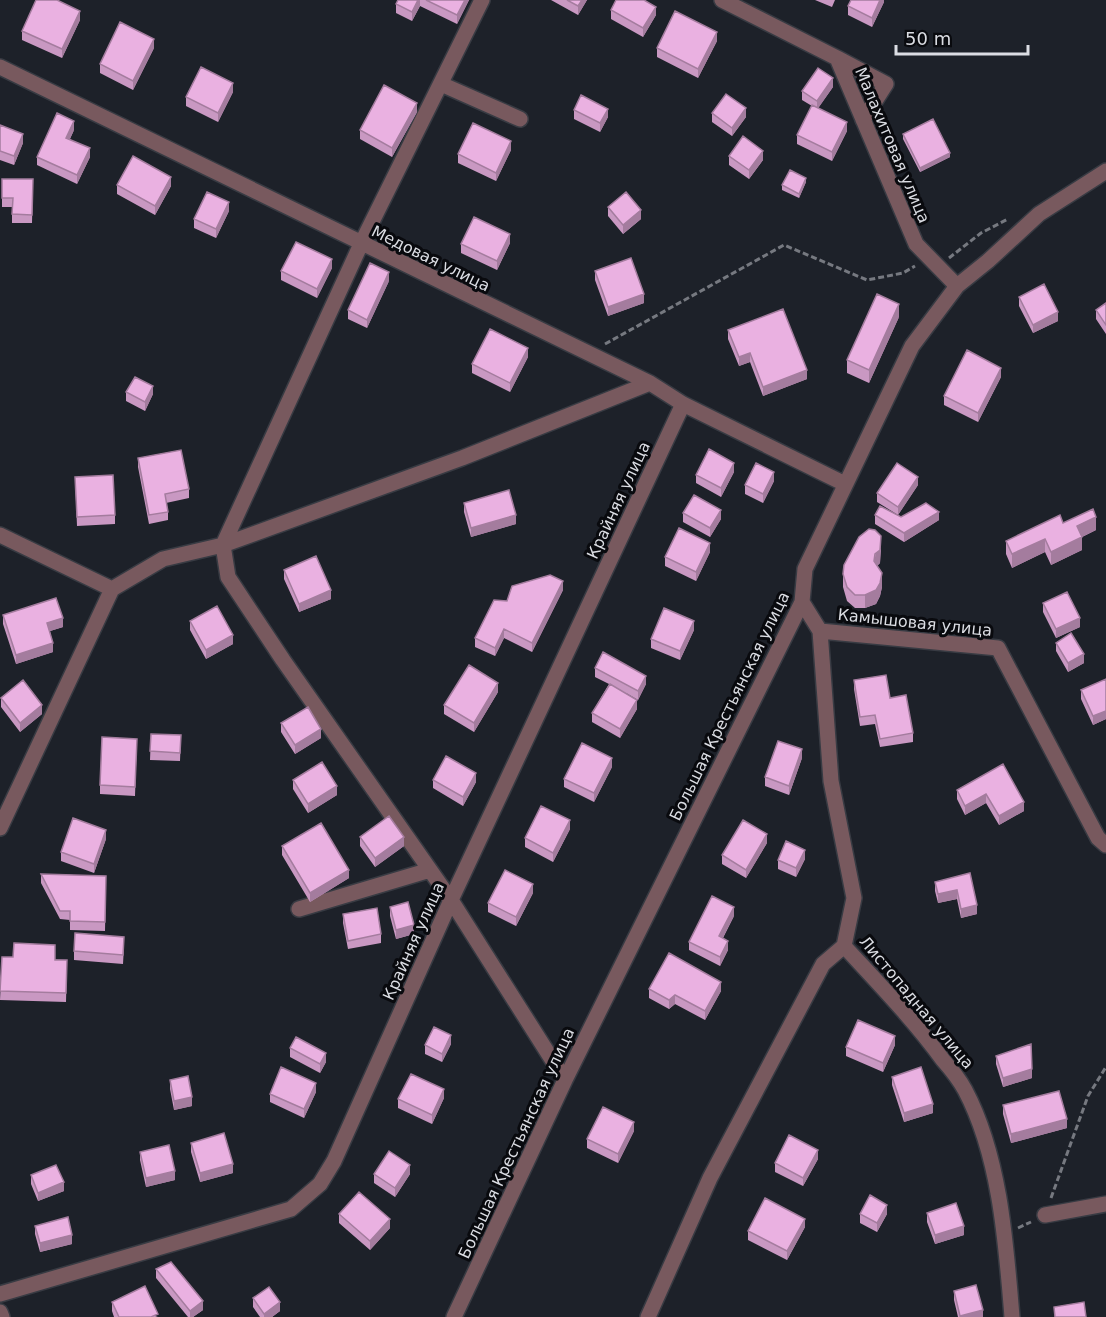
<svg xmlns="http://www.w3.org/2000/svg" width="1106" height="1317" font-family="'DejaVu Sans',sans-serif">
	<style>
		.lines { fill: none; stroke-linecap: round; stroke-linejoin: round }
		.minor-casing { stroke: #383b43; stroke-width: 18 }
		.path { stroke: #767980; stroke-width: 3; stroke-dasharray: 6 3; stroke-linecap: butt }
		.minor { stroke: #78595e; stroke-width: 15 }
		.wall { fill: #c998c2 }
		.shaded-wall { fill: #a47c9e }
		.building { fill: #eab1e1; stroke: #a47c9e; stroke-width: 1.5 }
		.labels { text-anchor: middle; stroke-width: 6; stroke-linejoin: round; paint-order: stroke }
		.street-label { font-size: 16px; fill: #dbdde3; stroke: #090a0e }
	</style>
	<rect width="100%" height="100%" fill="#1d2129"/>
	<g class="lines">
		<!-- minor casing -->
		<g class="minor-casing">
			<path id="minor" d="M722,0L837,58L916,244L957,286
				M837,58L886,84L863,120
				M0,67L650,383L683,404L845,484
				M441,84L520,119
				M0,535L112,589
				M802,602L820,631L831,781L854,898L844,946C878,983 913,1019 943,1060C951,1069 959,1079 965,1090C1000,1156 1006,1243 1012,1317
				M820,631L998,648L1098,838L1106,845
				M0,828L112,589L163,559L223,545L361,244L482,0
				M299,909L430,870
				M565,1080L451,900L283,660L228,577L223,545L462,458L650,383
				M1045,1215L1106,1204
				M0,1294L291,1209L320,1184L334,1161L451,900L683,404
				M0,1312L2,1317
				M454,1317L565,1080L802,602L805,569L912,346L957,286L988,261L1039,214L1106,171
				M648,1317L710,1178L823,964L844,946"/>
		</g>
		<!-- path -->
		<path class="path" d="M949,258L981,233L1008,219
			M605,344L784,245L867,280L903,273L915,266
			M1051,1198L1088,1096L1106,1067
			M1018,1228L1031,1222"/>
		<!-- minor -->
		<use href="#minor" class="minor"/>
	</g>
	<!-- wall -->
	<path class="wall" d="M398,0H469L457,24L420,6L412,21L396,13V4Z
		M551,0H587L578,15Z
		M815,0H835L832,7Z
		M884,0V2L872,27L848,15V6Z
		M611,10L656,15L643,37L611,19Z
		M80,20L62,58L22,40V31Z
		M717,41L698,78L657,57V48Z
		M154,48L133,90L100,73V64Z
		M833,87L818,108L847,131L832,161L797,144V135L812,106L802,100V91Z
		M233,92L218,122L186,106V97Z
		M574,110L608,117L600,132L574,119Z
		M417,112L392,157L360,139V130Z
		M712,113L746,117L732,136L712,122Z
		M0,125L23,143L14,165L0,160Z
		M74,130L70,139L90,157L77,184L37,165V157Z
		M903,134L950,157L920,172L903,139Z
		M511,150L496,181L458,163V154Z
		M729,156L763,160L749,179L729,165Z
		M2,179H33L32,223H12V207H2Z
		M806,182L799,198L782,190V185Z
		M117,185L171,186L155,215L117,194Z
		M608,207L641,219L623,234L608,216Z
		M229,211L216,238L194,228V219Z
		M510,243L497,270L461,253V244Z
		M332,268L317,298L281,280V271Z
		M595,271L644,303L608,316L595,280Z
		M389,281L367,328L348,319V310Z
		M1019,297L1058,321L1033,333L1019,306Z
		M1106,303V334L1096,319V310Z
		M899,317L869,383L847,373V360Z
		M728,330L807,379L763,396L750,362L739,366L728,339Z
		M528,357L510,392L472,373V364Z
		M1001,377L978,422L944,405V396Z
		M126,392L153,394L145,411L126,401Z
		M138,458L189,489V498L166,503L168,512V520L149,524L138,467Z
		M734,472L721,497L696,483V475Z
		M75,477L115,515V524L77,526Z
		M774,481L763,503L745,494V485Z
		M918,485L898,515L877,502V493Z
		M464,503L516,524L471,537L464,512Z
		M683,513L721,519L710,537L683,522Z
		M875,515L901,517L939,520L904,542L875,524Z
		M1063,523L1096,530L1082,537V550L1051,565L1045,552L1012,568L1006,554V541Z
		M881,549L880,563L877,566L882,587L880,596L876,604L865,608H855L847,601L843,587V574Z
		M710,552L696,581L665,566V557Z
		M284,570L331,599L299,612L284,579Z
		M563,590L532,652L504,638L495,656L475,647V638L507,601Z
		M1043,603L1080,627L1056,638L1043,612Z
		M3,615L63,627L50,631L53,652L16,664L3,624Z
		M190,621L233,644L206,659L190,630Z
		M694,630L680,660L651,648V639Z
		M1056,643L1084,663L1068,672L1056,651Z
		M595,668L646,684L638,700L626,693L637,709L620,738L592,722V713L609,684L595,677Z
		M1106,679V719L1093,725L1081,699V690Z
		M854,680L890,698L913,733V742L880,747L875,724L860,726L854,689Z
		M498,692L474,732L444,714V705Z
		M1,698L42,714L20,732L1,707Z
		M281,723L321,738L295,754L281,732Z
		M151,734L181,735L180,761L150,760Z
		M137,739L135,796L100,794V785Z
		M802,758L789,795L765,786V777Z
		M1003,764L1024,811L999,825L986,803L965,815L957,799V790Z
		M612,767L594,802L564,787V779Z
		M293,780L337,795L308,813L293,789Z
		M433,780L476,782L463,806L433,788Z
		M570,829L553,862L525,847V838Z
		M360,837L404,846L375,867L360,846Z
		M106,839L94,873L61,861V852Z
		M767,843L746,878L722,864V855Z
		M282,846L349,878L310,902L282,855Z
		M805,859L796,877L778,869V860Z
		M970,873L977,914L961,918L957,899L938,903L935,891V882Z
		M41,874L106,876L105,931L70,930V920L60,919L41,883Z
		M533,893L516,926L488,912V903Z
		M390,907L414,934L396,939L390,916Z
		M343,914L381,934V943L348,949L343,923Z
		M734,916L723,938L728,950L720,966L689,950V942Z
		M124,946L123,964L74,960V951Z
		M2,957L67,960L66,1002L0,1000Z
		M649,989L721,991L705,1020L675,1004L669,1009L649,998Z
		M451,1044L442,1062L425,1054V1045Z
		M895,1045L883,1072L846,1056V1047Z
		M290,1048L326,1062L320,1073L290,1057Z
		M996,1056L1032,1078L1003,1087L996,1064Z
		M892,1077L933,1113L904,1122L892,1085Z
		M170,1080L192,1106L174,1110L170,1089Z
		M316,1092L304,1118L270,1102V1094Z
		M444,1098L432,1124L398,1108V1099Z
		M1003,1105L1067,1128L1011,1143L1003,1114Z
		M634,1131L618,1163L587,1148V1139Z
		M191,1143L233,1173L200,1182L191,1152Z
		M140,1152L175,1180L146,1187L140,1160Z
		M818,1159L803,1186L775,1172V1163Z
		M374,1174H410L395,1197L374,1183Z
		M31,1175L64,1191L38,1201L31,1184Z
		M927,1213L964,1235L935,1244L927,1222Z
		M339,1214L390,1228L370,1250L339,1223Z
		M860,1214H887L877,1232L860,1223Z
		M35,1226L72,1244L40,1252L35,1234Z
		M805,1227L787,1260L748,1240V1231Z
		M156,1269L203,1310L193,1317H188L156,1278Z
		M954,1291L983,1317H958L954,1300Z
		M253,1298L280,1311L272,1317H260L253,1307Z
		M112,1302L158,1317H114L112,1311Z"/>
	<!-- shaded-wall -->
	<path class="shaded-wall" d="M418,0H420V6L412,21V12Z
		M465,0H469L457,24V15Z
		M582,0H587L578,15V6Z
		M880,0H884V2L872,27V18Z
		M656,7V15L643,37V28Z
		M80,11V20L62,58V49Z
		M717,32V41L698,78V69Z
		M154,39V48L133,90V81Z
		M833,78V87L817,110V101Z
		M233,83V92L218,122V113Z
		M417,103V112L392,157V148Z
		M746,108V117L732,136V128Z
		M608,109V117L600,132V123Z
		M74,121V130L66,147V138Z
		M847,122V131L832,161V152Z
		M23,134V143L14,165V156Z
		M511,141V150L496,181V173Z
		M90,148V157L77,184V175Z
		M763,151V160L749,179V170Z
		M950,153V157L920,172V168Z
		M171,177V186L155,215V206Z
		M806,178V182L799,198V194Z
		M229,202V211L216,238V229Z
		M641,210V219L623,234V225Z
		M510,234V243L497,270V261Z
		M332,259V268L317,298V289Z
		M389,272V281L367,328V320Z
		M644,294V303L608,316V307Z
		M899,304V317L869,383V370Z
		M1058,312V321L1033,333V325Z
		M528,348V357L510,392V383Z
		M750,353V362L739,366V357Z
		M1001,368V377L978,422V413Z
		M807,370V379L763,396V387Z
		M153,386V394L145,411V402Z
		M734,463V472L721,497V488Z
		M774,472V481L763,503V494Z
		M918,477V485L898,515V507Z
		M721,510V519L710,537V528Z
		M939,512V520L904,542V533Z
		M516,515V524L471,537V528Z
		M1096,517V530L1082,537V550L1051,565V552L1077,526Z
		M881,536L880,563L875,568L874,561Z
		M1045,539V552L1012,568V554Z
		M710,543V552L696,581V572Z
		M882,573V587L880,596L876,604L865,608V595Z
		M563,581V590L532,652V643Z
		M331,590V599L299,612V604Z
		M63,618V627L47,632V623Z
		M1080,618V627L1056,638V629Z
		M694,621V630L680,660V651Z
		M504,629V638L495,656V648Z
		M233,635V644L206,659V650Z
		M53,643V652L16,664V655Z
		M1084,654V663L1068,672V663Z
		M646,676V684L638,700V691Z
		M498,683V692L474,732V723Z
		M637,700V709L620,738V729Z
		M42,705V714L20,732V723Z
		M1106,711V719L1093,725V716Z
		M321,729V738L295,754V745Z
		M802,749V758L789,795V786Z
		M612,758V767L594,802V793Z
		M476,773V782L463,806V797Z
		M337,786V795L308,813V804Z
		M986,794V803L965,815V806Z
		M1024,802V811L999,825V816Z
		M570,820V829L553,862V853Z
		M106,830V839L94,873V864Z
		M767,834V843L746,878V870Z
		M404,837V846L375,867V858Z
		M805,850V859L796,877V868Z
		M349,870V878L310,902V893Z
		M533,884V893L516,926V917Z
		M957,890V899L938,903V894Z
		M977,905V914L961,918V909Z
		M734,907V916L719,945V936Z
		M414,925V934L396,939V930Z
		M728,941V950L720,966V957Z
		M721,982V991L705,1020V1011Z
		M675,995V1004L669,1009V1000Z
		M451,1035V1044L442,1062V1054Z
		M895,1036V1045L883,1072V1063Z
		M326,1053V1062L320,1073V1064Z
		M1032,1069V1078L1003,1087V1078Z
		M316,1083V1092L304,1118V1109Z
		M444,1089V1098L432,1124V1115Z
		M192,1097V1106L174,1110V1101Z
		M933,1104V1113L904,1122V1113Z
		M1067,1119V1128L1011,1143V1134Z
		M634,1122V1131L618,1163V1154Z
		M818,1150V1159L803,1186V1178Z
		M233,1164V1173L200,1182V1173Z
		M410,1165V1174L395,1197V1188Z
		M175,1171V1180L146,1187V1178Z
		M64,1182V1191L38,1201V1193Z
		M887,1205V1214L877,1232V1223Z
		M390,1219V1228L370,1250V1241Z
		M805,1219V1227L787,1260V1251Z
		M964,1226V1235L935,1244V1235Z
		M72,1235V1244L40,1252V1243Z
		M203,1301V1310L193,1317H190V1311Z
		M280,1302V1311L272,1317H264V1314Z
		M983,1310V1317H960V1316Z"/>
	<!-- building -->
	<path class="building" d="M36,0H57L80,11L62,49L22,31Z
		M398,0H418L412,12L396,4Z
		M426,0H465L457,15Z
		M567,0H582L578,6Z
		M616,0H644L656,7L643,28L611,10Z
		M851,0H880L872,18L848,6Z
		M675,11L717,32L698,69L657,48Z
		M120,22L154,39L133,81L100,64Z
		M201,67L233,83L218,113L186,97Z
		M818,68L833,78L817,101L802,91Z
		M384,85L417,103L392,148L360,130Z
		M726,94L746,108L732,128L712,113Z
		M581,95L608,109L600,123L574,110Z
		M812,105L847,122L832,152L797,135Z
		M57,113L74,121L66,138L90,148L77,175L37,157Z
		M933,119L950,153L920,168L903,134Z
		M473,123L511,141L496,173L458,154Z
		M0,125L23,134L14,156L0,151Z
		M743,136L763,151L749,170L729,156Z
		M133,156L171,177L155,206L117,185Z
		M790,170L806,178L799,194L782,185Z
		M2,179H33L32,215L12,214L13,198H2Z
		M207,192L229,202L216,229L194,219Z
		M626,192L641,210L623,225L608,207Z
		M474,217L510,234L497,261L461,244Z
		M296,242L332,259L317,289L281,271Z
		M631,258L644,294L608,307L595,271Z
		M370,263L389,272L367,320L348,310Z
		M1044,284L1058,312L1033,325L1019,297Z
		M877,294L899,304L869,370L847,360Z
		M1106,303V325L1096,310Z
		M783,309L807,370L763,387L750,353L739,357L728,330Z
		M490,329L528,348L510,383L472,364Z
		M967,350L1001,368L978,413L944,396Z
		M135,377L153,386L145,402L126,392Z
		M709,449L734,463L721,488L696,475Z
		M181,450L189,489L165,494L168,512L149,515L138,458Z
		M756,463L774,472L763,494L745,485Z
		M897,463L918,477L898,507L877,493Z
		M113,475L115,515L77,517L75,477Z
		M509,490L516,515L471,528L464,503Z
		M694,495L721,510L710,528L683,513Z
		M926,503L939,512L904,533L875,515L880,506L901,517Z
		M1093,509L1096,517L1077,526L1082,537L1051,552L1045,539L1012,554L1006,541L1060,515L1063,523Z
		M679,528L710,543L696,572L665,557Z
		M869,529L875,530L881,536L880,550L875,554L874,561L882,573L880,583L876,590L865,595H855L847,587L843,574L844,565L859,537Z
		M316,556L331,590L299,604L284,570Z
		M550,575L563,581L532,643L504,629L495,648L475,638L494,600L507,601L512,586Z
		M1067,592L1080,618L1056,629L1043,603Z
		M56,598L63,618L47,623L53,643L16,655L3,615Z
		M217,606L233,635L206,650L190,621Z
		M664,608L694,621L680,651L651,639Z
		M1071,633L1084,654L1068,663L1056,643Z
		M603,652L646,676L638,691L595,668Z
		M469,665L498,683L474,723L444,705Z
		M886,675L890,698L906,695L913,733L880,739L875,715L860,717L854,680Z
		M1106,679V711L1093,716L1081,690Z
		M23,680L42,705L20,723L1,698Z
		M610,684L637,700L620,729L592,713Z
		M308,707L321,729L295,745L281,723Z
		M151,734L181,735L180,753L150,751Z
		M102,737L137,739L135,787L100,785Z
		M778,741L802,749L789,786L765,777Z
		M582,743L612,758L594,793L564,779Z
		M446,756L476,773L463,797L433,780Z
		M322,762L337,786L308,804L293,780Z
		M1003,764L1024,802L999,816L986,794L965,806L957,790Z
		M541,806L570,820L553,853L525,838Z
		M389,816L404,837L375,858L360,837Z
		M73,818L106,830L94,864L61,852Z
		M743,820L767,834L746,870L722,855Z
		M321,823L349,870L310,893L282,846Z
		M786,841L805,850L796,868L778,860Z
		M505,870L533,884L516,917L488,903Z
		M970,873L977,905L961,909L957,890L938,894L935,882Z
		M41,874L106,876L105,922L70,921V911H60Z
		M712,896L734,907L719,936L728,941L720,957L689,942Z
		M408,902L414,925L396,930L390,907Z
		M377,908L381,934L348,941L343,914Z
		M75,933L124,937L123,955L74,951Z
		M14,943L55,945V960H67L66,993L0,991L2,957H13Z
		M669,953L721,982L705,1011L675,995L669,1000L649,989Z
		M858,1020L895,1036L883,1063L846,1047Z
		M434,1027L451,1035L442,1054L425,1045Z
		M296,1037L326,1053L320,1064L290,1048Z
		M1031,1044L1032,1069L1003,1078L996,1056Z
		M281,1067L316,1083L304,1109L270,1094Z
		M921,1067L933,1104L904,1113L892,1077Z
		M411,1074L444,1089L432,1115L398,1099Z
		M188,1076L192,1097L174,1101L170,1080Z
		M1059,1091L1067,1119L1011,1134L1003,1105Z
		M603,1107L634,1122L618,1154L587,1139Z
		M224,1133L233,1164L200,1173L191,1143Z
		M789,1135L818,1150L803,1178L775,1163Z
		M169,1145L175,1171L146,1178L140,1152Z
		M389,1151L410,1165L395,1188L374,1174Z
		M56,1165L64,1182L38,1193L31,1175Z
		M359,1192L390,1219L370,1241L339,1214Z
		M870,1195L887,1205L877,1223L860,1214Z
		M765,1198L805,1219L787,1251L748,1231Z
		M956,1203L964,1226L935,1235L927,1213Z
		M68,1217L72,1235L40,1243L35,1226Z
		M171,1262L203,1301L190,1311L156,1269Z
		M976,1285L983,1310L960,1316L954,1291Z
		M145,1286L158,1314L151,1317H119L112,1302Z
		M269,1287L280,1302L264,1314L253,1298Z
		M1084,1302L1086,1317H1055L1054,1307Z"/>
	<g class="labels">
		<!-- street labels -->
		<g class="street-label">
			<text transform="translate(893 145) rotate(67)" y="6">Малахитовая улица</text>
			<text transform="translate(431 258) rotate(26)" y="6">Медовая улица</text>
			<text transform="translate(618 500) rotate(-65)" y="6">Крайняя улица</text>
			<text transform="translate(915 622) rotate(6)" y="6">Камышовая улица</text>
			<text transform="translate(729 706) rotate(-64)" y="6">Большая Крестьянская улица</text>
			<text transform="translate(413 941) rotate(-66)" y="6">Крайняя улица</text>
			<text transform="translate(917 1002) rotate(50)" y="6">Листопадная улица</text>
			<text transform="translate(516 1143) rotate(-65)" y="6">Большая Крестьянская улица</text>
		</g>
	</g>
	<!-- scale -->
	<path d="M896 45v9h132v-9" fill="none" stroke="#dbdde3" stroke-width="3"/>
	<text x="905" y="45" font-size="18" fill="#dbdde3" stroke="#090a0e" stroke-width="4.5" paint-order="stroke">50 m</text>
</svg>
